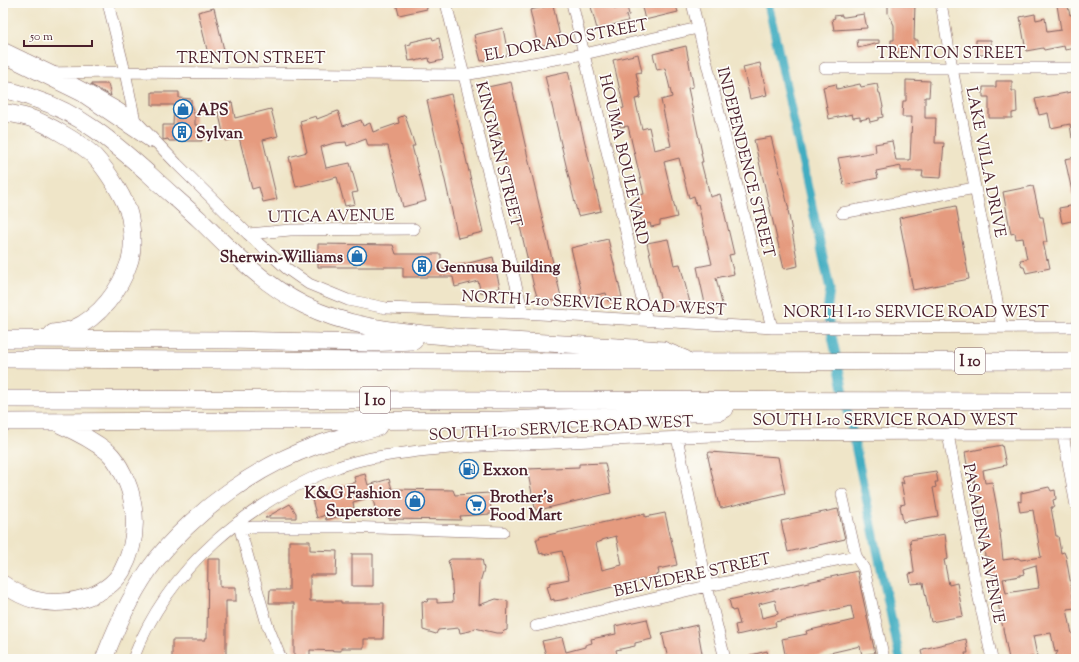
<svg xmlns="http://www.w3.org/2000/svg" width="1079" height="662" font-family="'Sorts Mill Goudy',serif">
	<style>
		.lines { fill: none; stroke-linecap: round; stroke-linejoin: round }
		.canal { stroke: #42adc1; stroke-width: 9 }
		.building { fill: #e59b7f; fill-rule: evenodd }
		.minor-casing { stroke: #846462; stroke-width: 12 }
		.highway-casing { stroke: #846462; stroke-width: 18 }
		.minor { stroke: #fff; stroke-width: 11 }
		.highway { stroke: #fff; stroke-width: 17 }
		.labels { text-anchor: middle; stroke-width: 3.5; stroke-linejoin: round; paint-order: stroke }
		.shield { fill: #fdfcf7; stroke: #806168; stroke-width: 1 }
		.shield-label { font-size: 15px; font-weight: bold; fill: #4a1f2b }
		.street-label { font-size: 16px; fill: #4a1f2b; stroke: #fdfcf7 }
		.poi-label { font-size: 16px; font-weight: bold; fill: #4a1f2b; stroke: #fdfcf7; text-anchor: start }
	</style>
	<rect width="100%" height="100%" fill="#fdfcf7"/>
	<filter id="ink" filterUnits="userSpaceOnUse"><feTurbulence type="fractalNoise" baseFrequency=".025" numOctaves="2"/><feDisplacementMap in="SourceGraphic" scale="8" xChannelSelector="R" yChannelSelector="G"/><feConvolveMatrix kernelMatrix="1 2 1 2 8 2 1 2 1" color-interpolation-filters="sRGB"/></filter>
	<filter id="wash" filterUnits="userSpaceOnUse"><feTurbulence type="fractalNoise" baseFrequency=".012" numOctaves="4" result="noise"/><feDisplacementMap in="SourceGraphic" scale="16" xChannelSelector="R" yChannelSelector="G"/><feGaussianBlur stdDeviation="0.9" result="paint"/><feColorMatrix in="noise" values="0 0 0 0 0 0 0 0 0 0 0 0 0 0 0 0 0 1.4 0 .05"/><feComposite in="paint" operator="in"/></filter>
	<g filter="url(#wash)">
		<rect width="100%" height="100%" fill="#efe5c8"/>
		<g class="lines">
			<!-- canal -->
			<path class="canal" d="M768,3L830,289L827,312L900,659"/>
		</g>
		<g id="blocks">
			<!-- building -->
			<path class="building" d="M396,3H426L427,9L399,15Z
				M590,3H614L615,9L627,6L629,15L626,16L628,21L597,29Z
				M641,3H675L678,12L645,20Z
				M888,3H915L914,40H918V52H891V40H894V25L888,13Z
				M1067,3L1070,15L1075,14L1076,19V48L1065,50L1064,46L1044,50L1043,48L1026,51L1020,17L1035,14L1036,20L1045,18L1047,32L1061,30L1057,5Z
				M553,5L561,41L538,46L530,10Z
				M214,8L224,50L208,54L198,12Z
				M864,14L867,28L834,30L832,19L835,18L834,16L842,15V17H845Z
				M503,28L508,55L481,61L474,35Z
				M432,37L433,40L439,38L443,60L430,63L429,58L415,61V60L409,61L406,45L411,44V42Z
				M857,40H879V43L858,48Z
				M976,40H991V55H976Z
				M686,46L693,84V87L688,88L702,153H701L703,162H701L705,178H706L710,197L720,194L734,254L729,255L734,274L716,278L723,308H706L697,267L712,264L698,204L696,205L694,196L689,198L679,158L664,162L677,217L660,221V225L651,227L650,223L642,225L636,196L644,194L628,126L620,127L616,110L624,108L613,60L638,54L642,72L636,73L641,96H640V98L635,99L642,129L649,127L654,150L671,146L661,100L672,97L665,68L657,70L653,54Z
				M760,63L767,95L750,99L743,67Z
				M568,71L601,211L583,215L578,216L545,76Z
				M906,80L930,81L929,97H925V118H936L935,143H944L941,178L922,177L923,171H901V166L876,171L878,178L844,185L838,158L876,152L875,144L892,141L896,160H910L912,117H902L903,101H906Z
				M996,81H1012V91H1016L1017,112L1012,113V118H989V97H983V87H996Z
				M511,82L529,162L562,301L538,300L533,283L488,87Z
				M91,84H108L111,96L91,85Z
				M836,84L837,89L860,84L861,87L877,84L879,93H880L883,107L882,108L883,117L878,118V120L870,122L869,118L860,120V117L853,118L852,114L829,119L823,87Z
				M1076,91V137L1072,138L1070,124L1051,128L1048,113L1039,115L1035,99Z
				M152,92H179V98L191,99V105L195,116V125H198L202,141H169L168,139L163,140V125H173L174,105H152Z
				M451,94L483,232L458,238L427,100Z
				M232,102L235,118L271,109L278,136L263,140L277,199L263,202L259,187L252,189L239,137L225,141L217,106Z
				M338,111L343,126L361,120L363,126L370,123L373,132L399,123L398,118L405,115L415,146H412L426,201L403,207L388,146H368L366,139L347,146L346,142L334,143L321,147L326,168L350,163L358,192L352,193L355,204L345,206L337,177L296,187L289,157L307,152L300,121L316,116L317,119Z
				M771,137L789,210H788L797,259L798,266L784,269L754,140Z
				M1076,157V196H1073L1065,159Z
				M1033,186L1040,217H1043L1047,242H1043L1047,260L1048,259L1050,268L1026,273L1024,267H1022L1020,260L1027,259L1023,238L1016,239L1015,233L1011,234L1003,192Z
				M1076,205V220L1062,223L1059,208Z
				M956,206L969,279L913,290L899,218Z
				M608,239L622,297L608,301L606,293L583,298L571,248Z
				M668,239L674,265L680,264L690,303L663,310L647,243Z
				M318,244L393,245L396,254H441V270L493,257L500,288L481,293L478,281L455,287L453,277H403V267H318Z
				M1002,445L1006,465L983,470L985,483L992,482L998,513L1003,560L1018,558L1021,560L1041,557L1033,510L1020,512L1018,501L1021,502V493L1049,487L1051,491L1055,490L1056,499L1053,500L1054,505L1053,507H1051L1056,536H1058L1061,553L1064,552L1066,557L1075,608L1067,609L1072,634L1076,633V659H1054L1058,651L1055,652L1051,633L1033,636L1037,656L1020,659H1009L989,557H985L981,520L973,483H975L971,464L967,465L965,452ZM1036,565L1039,586H1038L1039,588L1006,593L1003,579L1020,576V575L1024,574L1023,569Z
				M710,452L778,457L785,493L722,508L720,507L719,502H718L708,457H709L708,453Z
				M605,463L611,493L543,509L536,510L535,508L527,469L579,467V464Z
				M474,466L475,477H465V467Z
				M936,471L938,482H935L936,487L933,488L938,516L903,522L900,505L905,504L901,482L904,484L902,476Z
				M365,474L368,485L389,479L392,489L453,490L455,495L490,493L491,514L460,516L461,520L389,519L387,512L377,514L372,497L353,502L354,508L335,513L337,517L326,520L325,515L317,518L311,496L330,491L329,488L356,482L354,477Z
				M290,504L296,513V518H265Z
				M838,509L845,539L788,552L781,521Z
				M665,513L677,565L658,569L659,574L656,575V576L561,600L554,601V599L551,600L547,586L550,585L549,583L569,579L562,551L543,555V553L540,554L536,539H540L539,537L641,514V515L645,514V517ZM616,536L622,565L602,570L596,543L602,541V540Z
				M945,534L948,559L944,560L949,585L957,583L963,616L931,622L923,583L911,584L909,574L914,573V571L910,540Z
				M289,541H310V550L337,551L336,575H310V601H341V603H384L383,639H364V648H341V651L310,650V657H294V603H269L270,590H289Z
				M352,554H373V586H352Z
				M208,559H220V587H236V601H226V659H172V640H205V638H207Z
				M451,559H482L484,569L480,582L479,605L496,599L508,601L507,630L504,631L502,633H496L475,628L470,631L460,633L459,628L438,630L436,634L423,630L422,601L427,602L428,599H437V603L453,602L451,571L448,561Z
				M857,571L875,653L862,655L860,646L804,659H786L782,639L807,634L806,631L854,620L851,606L775,622L776,626L737,635L735,625L740,624L736,610L732,611L729,600ZM775,600L778,614L762,618L759,604Z
				M647,619L652,639L635,643V646L616,650L618,658L611,659H547L542,641L562,637L566,652L585,647V645L592,643L591,639L616,634L615,626Z
				M697,625L703,659H668L662,633Z
				M966,639L968,653H965L966,659H923L921,651L923,650V649Z
				M767,651L769,659H748L747,656Z"/>
		</g>
	</g>
	<g filter="url(#ink)">
		<use href="#blocks" fill-opacity="0" stroke="#846462" stroke-width="1"/>
		<g class="lines">
			<!-- minor casing -->
			<g class="minor-casing">
				<path id="minor" d="M108,3L125,72L135,121
					M446,3L523,313
					M572,3L647,321
					M692,3L772,328
					M941,3L952,68L1002,327
					M3,48L55,73L83,88L118,108L134,119L177,164L248,234L286,268L309,284L348,300L386,308L523,313L772,328L1076,327
					M3,57L80,95L150,142
					M825,68H1076
					M38,73L125,72L464,75L584,54L698,28
					M842,213L975,188
					M248,234L290,230L414,229
					M948,434L974,575L992,659
					M1063,434L1076,506
					M677,437L707,586L725,659
					M842,494L856,556L864,569L884,659
					M238,522L267,624L281,659
					M240,529L253,527H344L503,532
					M536,626L707,586L856,556
					M133,659C168,567 248,502 338,467C360,459 381,456 404,453C453,446 504,445 554,443C610,440 667,437 724,436C841,433 959,435 1076,434"/>
			</g>
			<!-- highway casing -->
			<g class="highway-casing">
				<path id="highway" d="M3,90C14,91 25,95 35,99C80,113 114,143 149,174C166,190 184,205 201,221C232,252 264,285 304,305C350,328 395,331 445,336C517,343 590,344 663,350L685,359
					M3,112C12,114 21,115 30,118C46,123 84,145 95,157C107,170 127,201 130,218C132,231 134,250 129,263C120,290 100,317 73,329C67,331 59,332 53,333
					M3,339L229,340L367,343L414,341
					M3,359C211,360 420,361 628,362C778,362 927,361 1076,361
					M3,399L1076,401
					M3,422L502,420L719,412L725,409
					M3,584C13,591 23,597 35,600C64,607 106,598 122,571C134,549 137,524 132,500C130,486 119,462 108,452C94,441 77,432 61,425
					M104,659C117,625 133,589 156,560C195,511 257,466 317,445C337,438 358,433 378,427"/>
			</g>
			<!-- minor -->
			<use href="#minor" class="minor"/>
			<!-- highway -->
			<use href="#highway" class="highway"/>
		</g>
	</g>
	<!-- icons -->
	<defs>
		<g id="shop-ring" transform="scale(1)"><circle r="9.5" fill="#fdfcf7" stroke="#1f6fb2" stroke-width="1.5"/><path d="M-5-2.5h2.3a2.7 3.5 0 0 1 5.4 0H5L5.5 6h-11ZM-1.5-2.5h3a1.5 2.3 0 0 0-3 0Z" fill="#1f6fb2"/></g>
		<g id="building-ring" transform="scale(1)"><circle r="9.5" fill="#fdfcf7" stroke="#1f6fb2" stroke-width="1.5"/><path d="M-4-6H4V6H1V3H-1V6H-4ZM-2.5-4.3h1.7v1.8h-1.7ZM.8-4.3h1.7v1.8H.8ZM-2.5-1h1.7V.8h-1.7ZM.8-1h1.7V.8H.8Z" fill="#1f6fb2"/></g>
		<g id="fuel-ring" transform="scale(1)"><circle r="9.5" fill="#fdfcf7" stroke="#1f6fb2" stroke-width="1.5"/><path d="M-5.5-6h7V0h2V4h1.3V-2.5L3-4.5l.8-.8L6-3V5H2.5V1h-1V6h-7ZM-4.2-4.7v3.2H.2V-4.7Z" fill="#1f6fb2"/></g>
		<g id="supermarket-ring" transform="scale(1)"><circle r="9.5" fill="#fdfcf7" stroke="#1f6fb2" stroke-width="1.5"/><path d="M-6-5.5h2.5l.6 2H6L4.5 2H-2.5L-4.4-4H-6ZM-1.5 3.2a1.3 1.3 0 1 0 .1 0ZM3 3.2a1.3 1.3 0 1 0 .1 0Z" fill="#1f6fb2"/></g>
	</defs>
	<g fill-rule="evenodd">
		<use href="#shop-ring" x="183" y="109"/>
		<use href="#building-ring" x="182" y="132"/>
		<use href="#shop-ring" x="357" y="256"/>
		<use href="#building-ring" x="422" y="266"/>
		<use href="#fuel-ring" x="469" y="469"/>
		<use href="#shop-ring" x="415" y="501"/>
		<use href="#supermarket-ring" x="476" y="505"/>
	</g>
	<g class="labels">
		<!-- shield labels -->
		<g class="shield">
			<rect x="955" y="348" width="30" height="26" rx="3"/>
			<rect x="360" y="387" width="30" height="26" rx="3"/>
		</g>
		<g class="shield-label">
			<text x="970" y="366">I 10</text>
			<text x="375" y="405">I 10</text>
		</g>
		<!-- street labels -->
		<g class="street-label">
			<text transform="translate(566 39) rotate(-11)" y="6">EL DORADO STREET</text>
			<text x="951" y="58">TRENTON STREET</text>
			<text x="251" y="63">TRENTON STREET</text>
			<text transform="translate(500 154) rotate(76)" y="6">KINGMAN STREET</text>
			<text transform="translate(625 159) rotate(77)" y="6">HOUMA BOULEVARD</text>
			<text transform="translate(747 162) rotate(76)" y="6">INDEPENDENCE STREET</text>
			<text transform="translate(987 162) rotate(79)" y="6">LAKE VILLA DRIVE</text>
			<text transform="translate(331 215) rotate(-1)" y="6">UTICA AVENUE</text>
			<text transform="translate(594 302) rotate(3)" y="6">NORTH I-10 SERVICE ROAD WEST</text>
			<text x="916" y="317">NORTH I-10 SERVICE ROAD WEST</text>
			<text x="885" y="425">SOUTH I-10 SERVICE ROAD WEST</text>
			<text transform="translate(561 427) rotate(-3)" y="6">SOUTH I-10 SERVICE ROAD WEST</text>
			<text transform="translate(985 543) rotate(79)" y="6">PASADENA AVENUE</text>
			<text transform="translate(692 574) rotate(-12)" y="6">BELVEDERE STREET</text>
		</g>
		<!-- poi labels -->
		<g class="poi-label">
			<text x="197" y="115">APS</text>
			<text x="196" y="138">Sylvan</text>
			<text x="343" y="262" text-anchor="end">Sherwin-Williams</text>
			<text x="436" y="272">Gennusa Building</text>
			<text x="483" y="475">Exxon</text>
			<text x="401" y="498" text-anchor="end">K&amp;G Fashion<tspan x="401" dy="18">Superstore</tspan></text>
			<text x="490" y="502">Brother's<tspan x="490" dy="18">Food Mart</tspan></text>
		</g>
	</g>
	<!-- margin -->
	<rect width="1079" height="662" fill="none" stroke="#fdfcf7" stroke-width="16"/>
	<!-- scale -->
	<path d="M24 40v6h68v-6" fill="none" stroke="#4a1f2b" stroke-width="2"/>
	<text x="30" y="40" font-size="12" fill="#4a1f2b" stroke="#fdfcf7" stroke-width="3" paint-order="stroke">50 m</text>
</svg>
